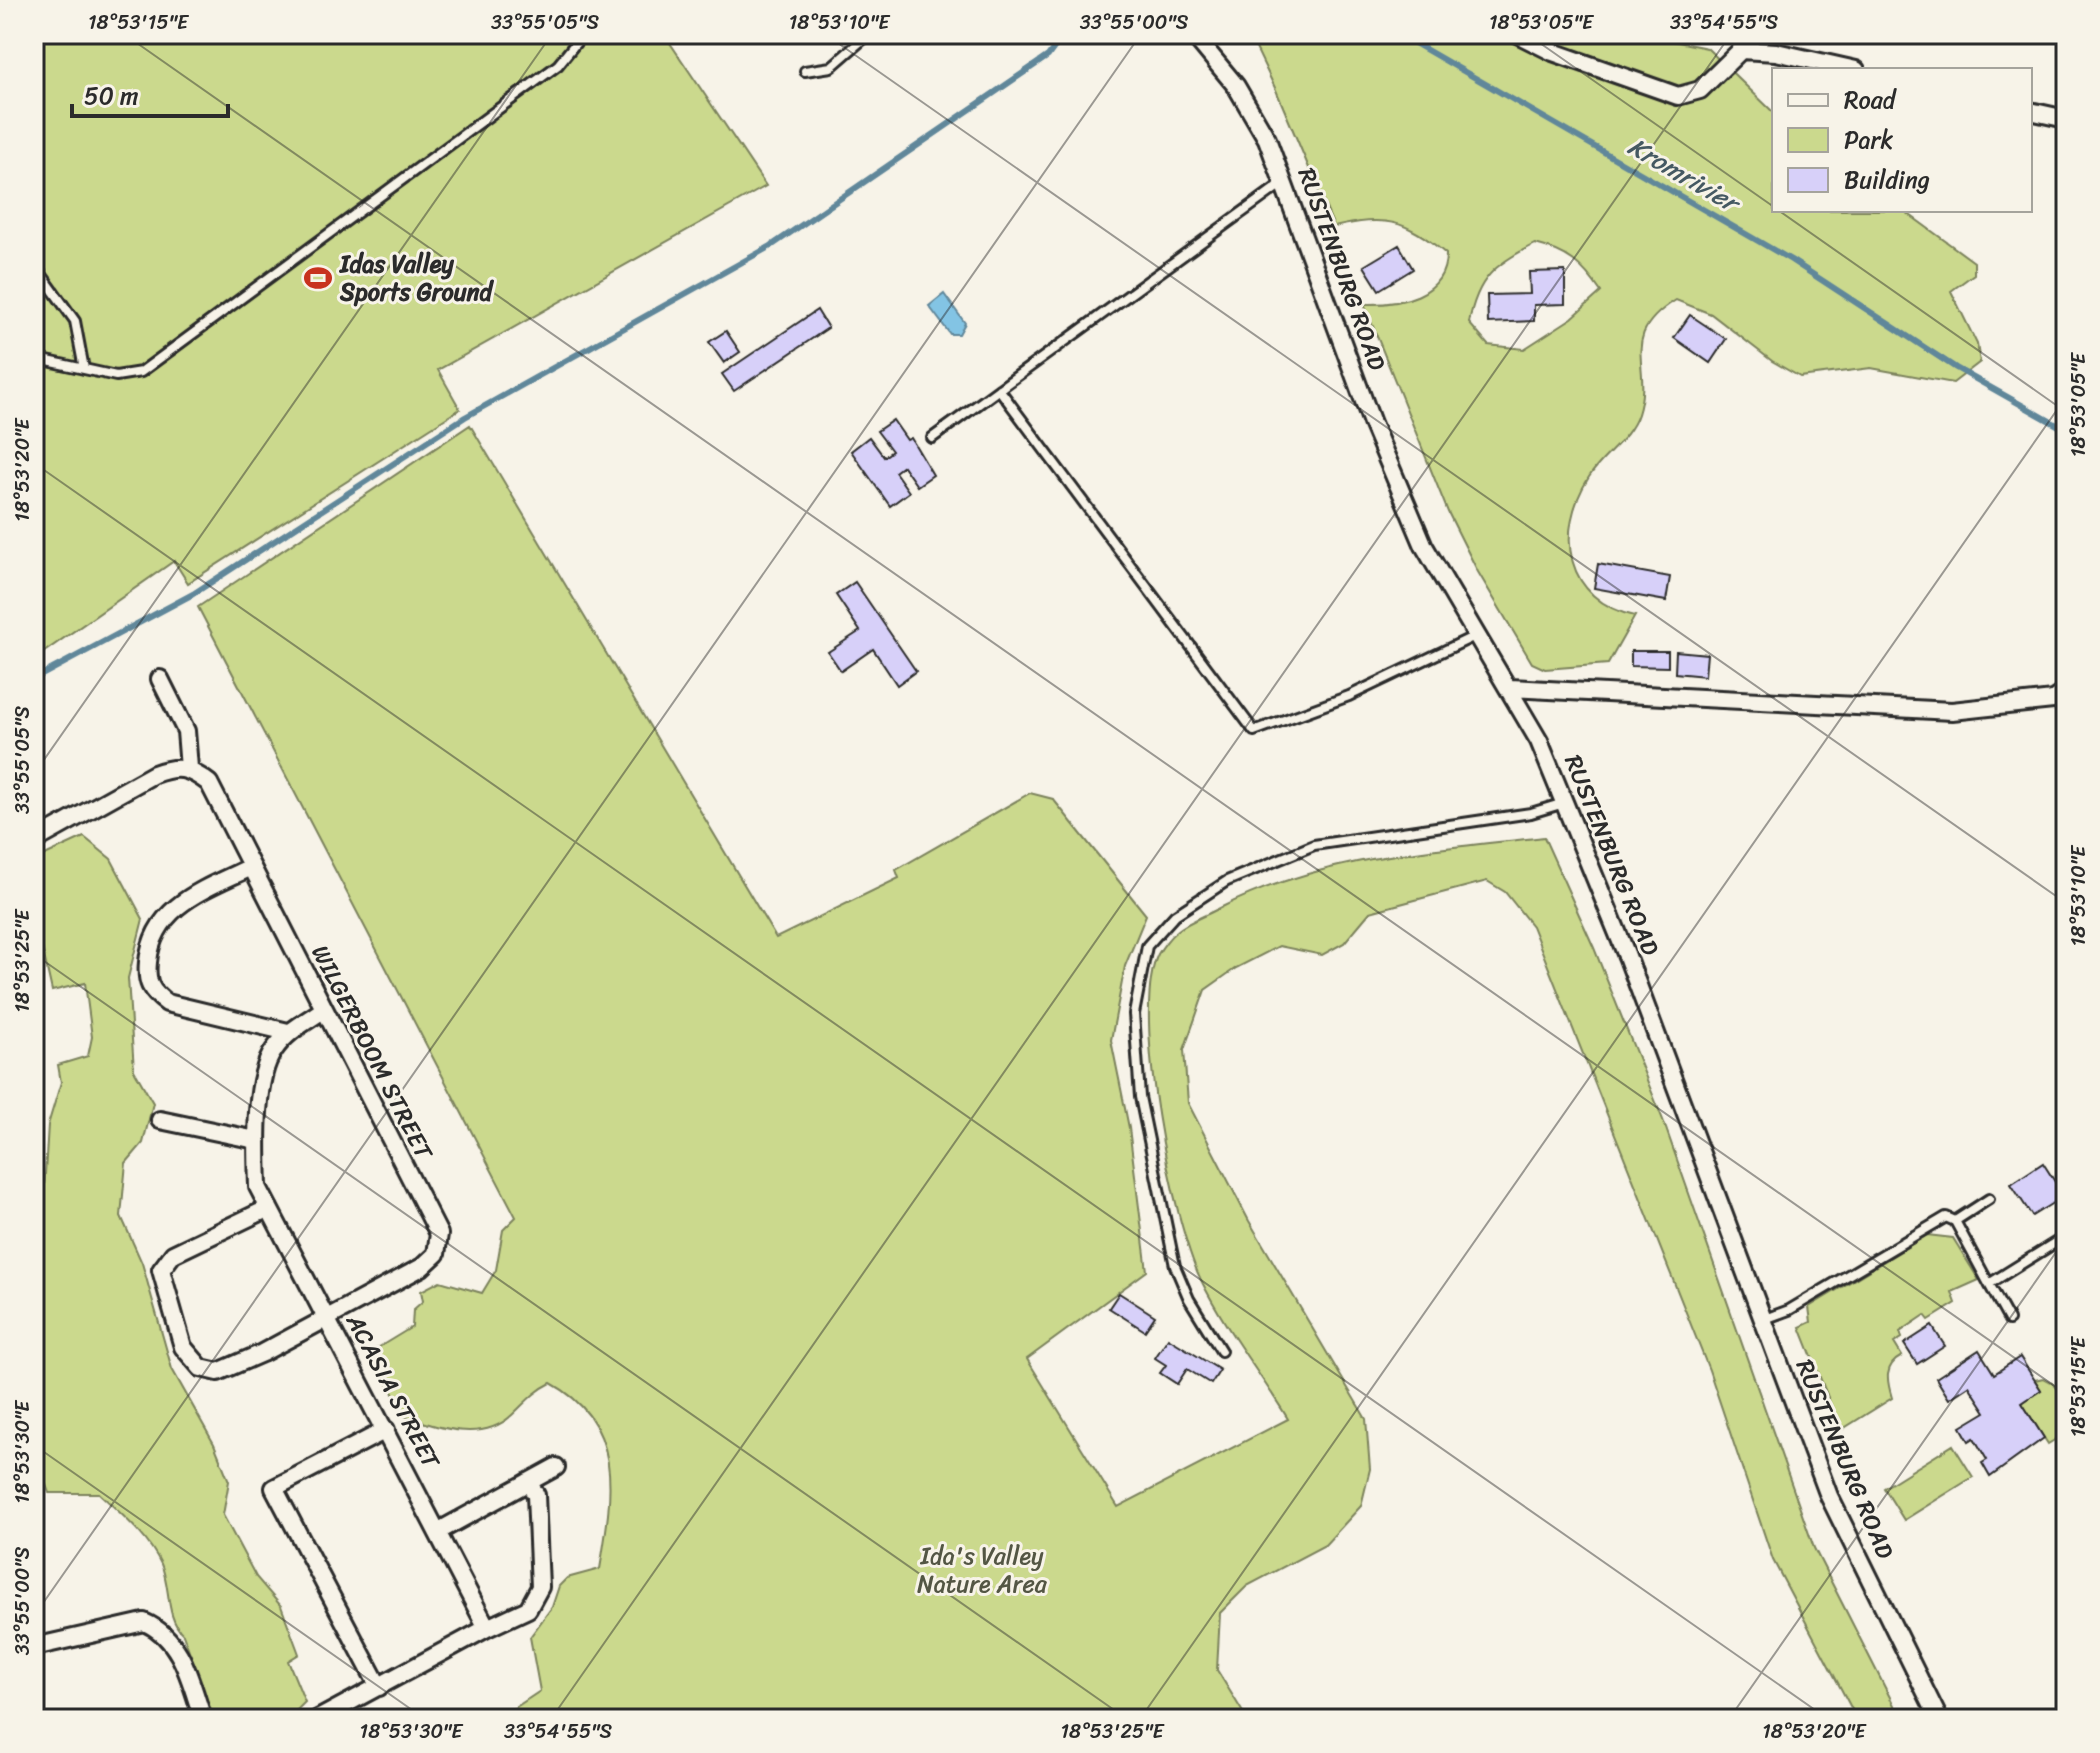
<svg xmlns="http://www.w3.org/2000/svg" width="2100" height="1753" font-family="Sriracha,sans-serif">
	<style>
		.green { fill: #cbd98d; stroke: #7b825c; stroke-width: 2; fill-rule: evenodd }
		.water { fill: #83c4e4; stroke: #60879a; stroke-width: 2 }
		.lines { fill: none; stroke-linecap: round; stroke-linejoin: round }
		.stream { stroke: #60879a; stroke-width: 6 }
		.building { fill: #d7d0f9; stroke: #2b2b2b; stroke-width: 2 }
		.service-casing { stroke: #2b2b2b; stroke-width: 14 }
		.minor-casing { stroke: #2b2b2b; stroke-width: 22 }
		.service { stroke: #f7f3e8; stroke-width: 8 }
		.minor { stroke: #f7f3e8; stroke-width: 16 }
		.ticks { fill: none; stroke: #2b2b2b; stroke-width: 2; stroke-opacity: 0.45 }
		.labels { text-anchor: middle; stroke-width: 6; stroke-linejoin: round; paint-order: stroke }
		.poi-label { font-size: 24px; font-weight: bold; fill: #2b2b2b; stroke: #f7f3e8; text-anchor: start }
		.street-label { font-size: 24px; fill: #2b2b2b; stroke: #f7f3e8 }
		.park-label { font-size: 24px; fill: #535644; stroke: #f7f3e8 }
		.water-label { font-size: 26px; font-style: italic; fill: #455962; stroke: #f7f3e8 }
		.neatline { fill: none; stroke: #2b2b2b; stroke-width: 3 }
		.ticks-label { font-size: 20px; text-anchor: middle; fill: #2b2b2b }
	</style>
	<rect width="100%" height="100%" fill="#f7f3e8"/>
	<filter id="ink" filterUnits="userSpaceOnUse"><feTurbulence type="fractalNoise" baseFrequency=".0125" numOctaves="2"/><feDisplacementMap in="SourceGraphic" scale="16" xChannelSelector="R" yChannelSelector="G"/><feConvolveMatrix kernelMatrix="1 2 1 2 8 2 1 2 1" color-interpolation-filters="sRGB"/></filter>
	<g filter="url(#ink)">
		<!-- green -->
		<path class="green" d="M34,34H664L766,186L438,370L460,409L188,583L174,561L34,659Z
			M1246,34H1639L1707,48L1774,113V210H1903L1974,262V274L1951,291L1977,344L1980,362L1953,383L1871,368L1800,377L1772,361L1711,314L1676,300C1616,337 1654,364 1638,414C1630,439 1603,455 1589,477C1554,533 1565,600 1635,616L1608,664L1545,669L1532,663L1478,572L1448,512L1364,304C1399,305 1446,297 1446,254C1405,219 1385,215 1334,227L1276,90L1255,46ZM1535,244C1568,252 1582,264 1601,292L1572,318L1524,349L1488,345L1469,323C1477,278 1495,264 1535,244Z
			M470,425L776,938L899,878L896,870L1030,793L1053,799L1146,915L1125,966L1111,1040L1129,1128L1147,1271L1027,1359L1118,1507L1288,1419C1260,1373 1225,1329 1201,1280C1173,1223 1130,1011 1158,954C1162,947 1171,935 1177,931C1189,921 1207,915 1220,908C1321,856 1433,850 1544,837L1594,948L1663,1120L1814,1548L1901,1719H1857L1773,1560L1709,1370L1532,926L1505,892L1487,881L1370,912L1344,943L1322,955L1279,946L1236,968L1205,990L1184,1050L1188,1103L1249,1221L1366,1419L1370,1469L1361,1506L1325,1545L1247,1586L1220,1613L1217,1670L1247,1719H498L540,1691L530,1637L552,1607L559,1586L567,1578L600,1569C612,1496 626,1424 551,1383C533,1392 526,1402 512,1415C483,1443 438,1428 405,1416L371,1352L412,1327L413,1310L423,1301L421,1291L440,1281L482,1293L496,1270L503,1230L516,1217L198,607Z
			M84,837L111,859L143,919L128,978L134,1070L153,1103L143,1143L126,1163L121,1216L142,1263L172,1369L214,1444L229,1481L223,1515L256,1577L281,1606L299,1654L288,1661L305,1702L288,1719H214L183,1634C165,1617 171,1587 161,1564C148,1536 121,1514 99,1493H49L45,1482L34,1476L41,1238L48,1125L61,1082L58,1065L88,1056L92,1037L85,983L52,991L34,911V860Z
			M1927,1235L1953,1238L1979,1280L1952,1292L1956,1303L1929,1320L1925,1315L1900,1332L1902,1338L1894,1343L1902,1356C1883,1366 1887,1381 1892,1398L1841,1430L1800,1327L1811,1322L1809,1307Z
			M2043,1378C2068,1389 2066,1409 2066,1433L2048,1444L2022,1403L2041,1390L2035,1380Z
			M1953,1445L1973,1477L1904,1520L1884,1488Z"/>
		<!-- water -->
		<path class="water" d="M944,294L965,323L959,334H950L929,306Z"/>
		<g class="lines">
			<!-- stream -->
			<path class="stream" d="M1399,34L1791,260L1956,368L2066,430
				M34,679L193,594L465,417L771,246L1048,56L1064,34"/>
		</g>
		<!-- building -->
		<path class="building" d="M1399,245L1413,269L1379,290L1364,266Z
			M1565,271V304L1534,305V321L1488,323L1487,295L1530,294L1529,272Z
			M817,310L828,328L734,391L722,374Z
			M1690,315L1726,339L1710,363L1674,338Z
			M726,331L740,352L724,363L709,342Z
			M893,420L907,440L911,438L933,475L917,486L903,466L895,472L909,492L890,506L851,451L869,437L884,457L892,451L877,431Z
			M1598,564L1670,577L1666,601L1594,588Z
			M855,582L916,671L897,685L873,649L841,671L828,652L860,631L836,595Z
			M1631,651H1668V667L1631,666Z
			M1676,651L1707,654L1705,676L1675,673Z
			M2043,1163L2064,1196L2032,1216L2011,1184Z
			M1119,1293L1155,1316L1145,1331L1109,1308Z
			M1932,1326L1945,1346L1917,1364L1904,1344Z
			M1168,1338L1220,1370L1211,1384L1187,1369L1177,1384L1160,1373L1166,1365L1155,1358Z
			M1979,1350L1994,1374L2020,1357L2041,1390L2022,1403L2044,1438L1990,1477L1982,1463L1987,1460L1974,1438L1969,1441L1961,1427L1986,1412L1969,1386L1949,1399L1936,1378Z"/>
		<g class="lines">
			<!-- service casing -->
			<g class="service-casing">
				<path id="service" d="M805,71L831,67L869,34
					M34,264L75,321L84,369
					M34,358L116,376L141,372L558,65L583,34
					M999,389L1254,731L1349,696L1475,636
					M932,438L1284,182
					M1955,1221L1989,1199
					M1989,1284L2009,1320
					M1762,1320L1789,1310L1946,1217L1955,1221L1989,1284L2066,1236
					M1221,1351L1189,1299L1175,1266L1140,1097L1134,1014L1147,946L1175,915L1227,881L1314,845L1531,813L1564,803"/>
			</g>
			<!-- minor casing -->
			<g class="minor-casing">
				<path id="minor" d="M1193,34L1236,86L1267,139L1372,423L1424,546L1539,741L1627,956L1829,1496L1939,1719
					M1517,34L1553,52L1678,96L1700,90L1741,50L1776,52L1856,70
					M2030,111L2066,119
					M160,679L186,731L189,768
					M1510,688L1952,711L2053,700L2066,691
					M34,841L154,774C178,765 188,767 209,783L439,1234L436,1254L422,1267L262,1353L218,1372L201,1368L183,1347L161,1270L173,1254L269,1208
					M251,867C206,889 153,905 148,962C146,982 150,991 167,1003L288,1032
					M160,1120L256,1140
					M439,1531L556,1467
					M487,1628L528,1609L540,1587L536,1495L528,1482
					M34,1647L144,1622C183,1639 190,1681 203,1719
					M379,1687L274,1488L386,1430
					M318,1719L487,1628L258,1187C257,1151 253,1079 274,1050C286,1032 305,1022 323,1010"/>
			</g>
			<!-- service -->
			<use href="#service" class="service"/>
			<!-- minor -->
			<use href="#minor" class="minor"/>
		</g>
	</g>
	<!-- ticks -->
	<path class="ticks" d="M124,34L2066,1394M825,34L2066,903M1527,34L1774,207M1778,210L2066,412M34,463L1828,1719M34,774L552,34M34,954L1127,1719M34,1445L425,1719M34,1616L1141,34M551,1719L1731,34M1140,1719L2066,397M1729,1719L2066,1238"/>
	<!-- icons -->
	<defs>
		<g id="stadium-bare" transform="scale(2.16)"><path d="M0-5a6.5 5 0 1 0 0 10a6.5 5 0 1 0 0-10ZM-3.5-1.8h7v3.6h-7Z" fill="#c8321e" stroke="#f7f3e8" stroke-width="2.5" paint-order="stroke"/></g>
	</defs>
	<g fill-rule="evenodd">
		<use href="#stadium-bare" x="318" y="278"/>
	</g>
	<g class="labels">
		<!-- poi labels -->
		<g class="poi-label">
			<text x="340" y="272">Idas Valley<tspan x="340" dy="28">Sports Ground</tspan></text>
		</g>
		<!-- street labels -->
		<g class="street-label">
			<text transform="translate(1342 269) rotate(70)" y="8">RUSTENBURG ROAD</text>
			<text transform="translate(1612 855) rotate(68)" y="8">RUSTENBURG ROAD</text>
			<text transform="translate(372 1052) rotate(63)" y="8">WILGERBOOM STREET</text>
			<text transform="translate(393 1391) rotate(62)" y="8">ACASIA STREET</text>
			<text transform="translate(1845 1459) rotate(67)" y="8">RUSTENBURG ROAD</text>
		</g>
		<!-- park labels -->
		<g class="park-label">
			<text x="982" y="1564">Ida's Valley<tspan x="982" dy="28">Nature Area</tspan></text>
		</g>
		<!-- water labels -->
		<g class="water-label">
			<text transform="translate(1683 174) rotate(30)" y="9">Kromrivier</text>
		</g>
	</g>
	<!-- margin -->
	<rect width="2100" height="1753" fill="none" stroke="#f7f3e8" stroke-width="88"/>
	<!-- legend -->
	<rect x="1772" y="68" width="260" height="144" fill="#f7f3e8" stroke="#a5a39c" stroke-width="2"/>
	<rect x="1788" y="94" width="40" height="12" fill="#f7f3e8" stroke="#a5a39c" stroke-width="2"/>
	<text x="1844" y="108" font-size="24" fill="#2b2b2b">Road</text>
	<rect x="1788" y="128" width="40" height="24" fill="#cbd98d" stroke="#a5a39c" stroke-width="2"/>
	<text x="1844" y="148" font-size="24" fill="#2b2b2b">Park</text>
	<rect x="1788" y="168" width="40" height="24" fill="#d7d0f9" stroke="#a5a39c" stroke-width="2"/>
	<text x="1844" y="188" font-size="24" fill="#2b2b2b">Building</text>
	<!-- scale -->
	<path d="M72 104v12h156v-12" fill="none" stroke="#2b2b2b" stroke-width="4"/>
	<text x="84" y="104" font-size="24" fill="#2b2b2b" stroke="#f7f3e8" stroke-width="6" paint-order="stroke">50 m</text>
	<rect x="44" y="44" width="2012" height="1665" class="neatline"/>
	<g class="ticks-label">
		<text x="138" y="29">18°53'15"E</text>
		<text x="545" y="29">33°55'05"S</text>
		<text x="839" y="29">18°53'10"E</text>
		<text x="1134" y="29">33°55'00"S</text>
		<text x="1541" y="29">18°53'05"E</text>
		<text x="1724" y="29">33°54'55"S</text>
		<text transform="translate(2078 405) rotate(-90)" y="7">18°53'05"E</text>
		<text transform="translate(22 470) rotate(-90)" y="7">18°53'20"E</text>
		<text transform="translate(22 760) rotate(-90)" y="7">33°55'05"S</text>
		<text transform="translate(2078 896) rotate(-90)" y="7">18°53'10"E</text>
		<text transform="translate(22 961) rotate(-90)" y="7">18°53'25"E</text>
		<text transform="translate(2078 1387) rotate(-90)" y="7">18°53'15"E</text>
		<text transform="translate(22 1452) rotate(-90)" y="7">18°53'30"E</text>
		<text transform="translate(22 1601) rotate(-90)" y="7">33°55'00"S</text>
		<text x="411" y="1738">18°53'30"E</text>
		<text x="558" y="1738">33°54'55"S</text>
		<text x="1112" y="1738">18°53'25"E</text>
		<text x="1814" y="1738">18°53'20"E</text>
	</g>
</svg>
